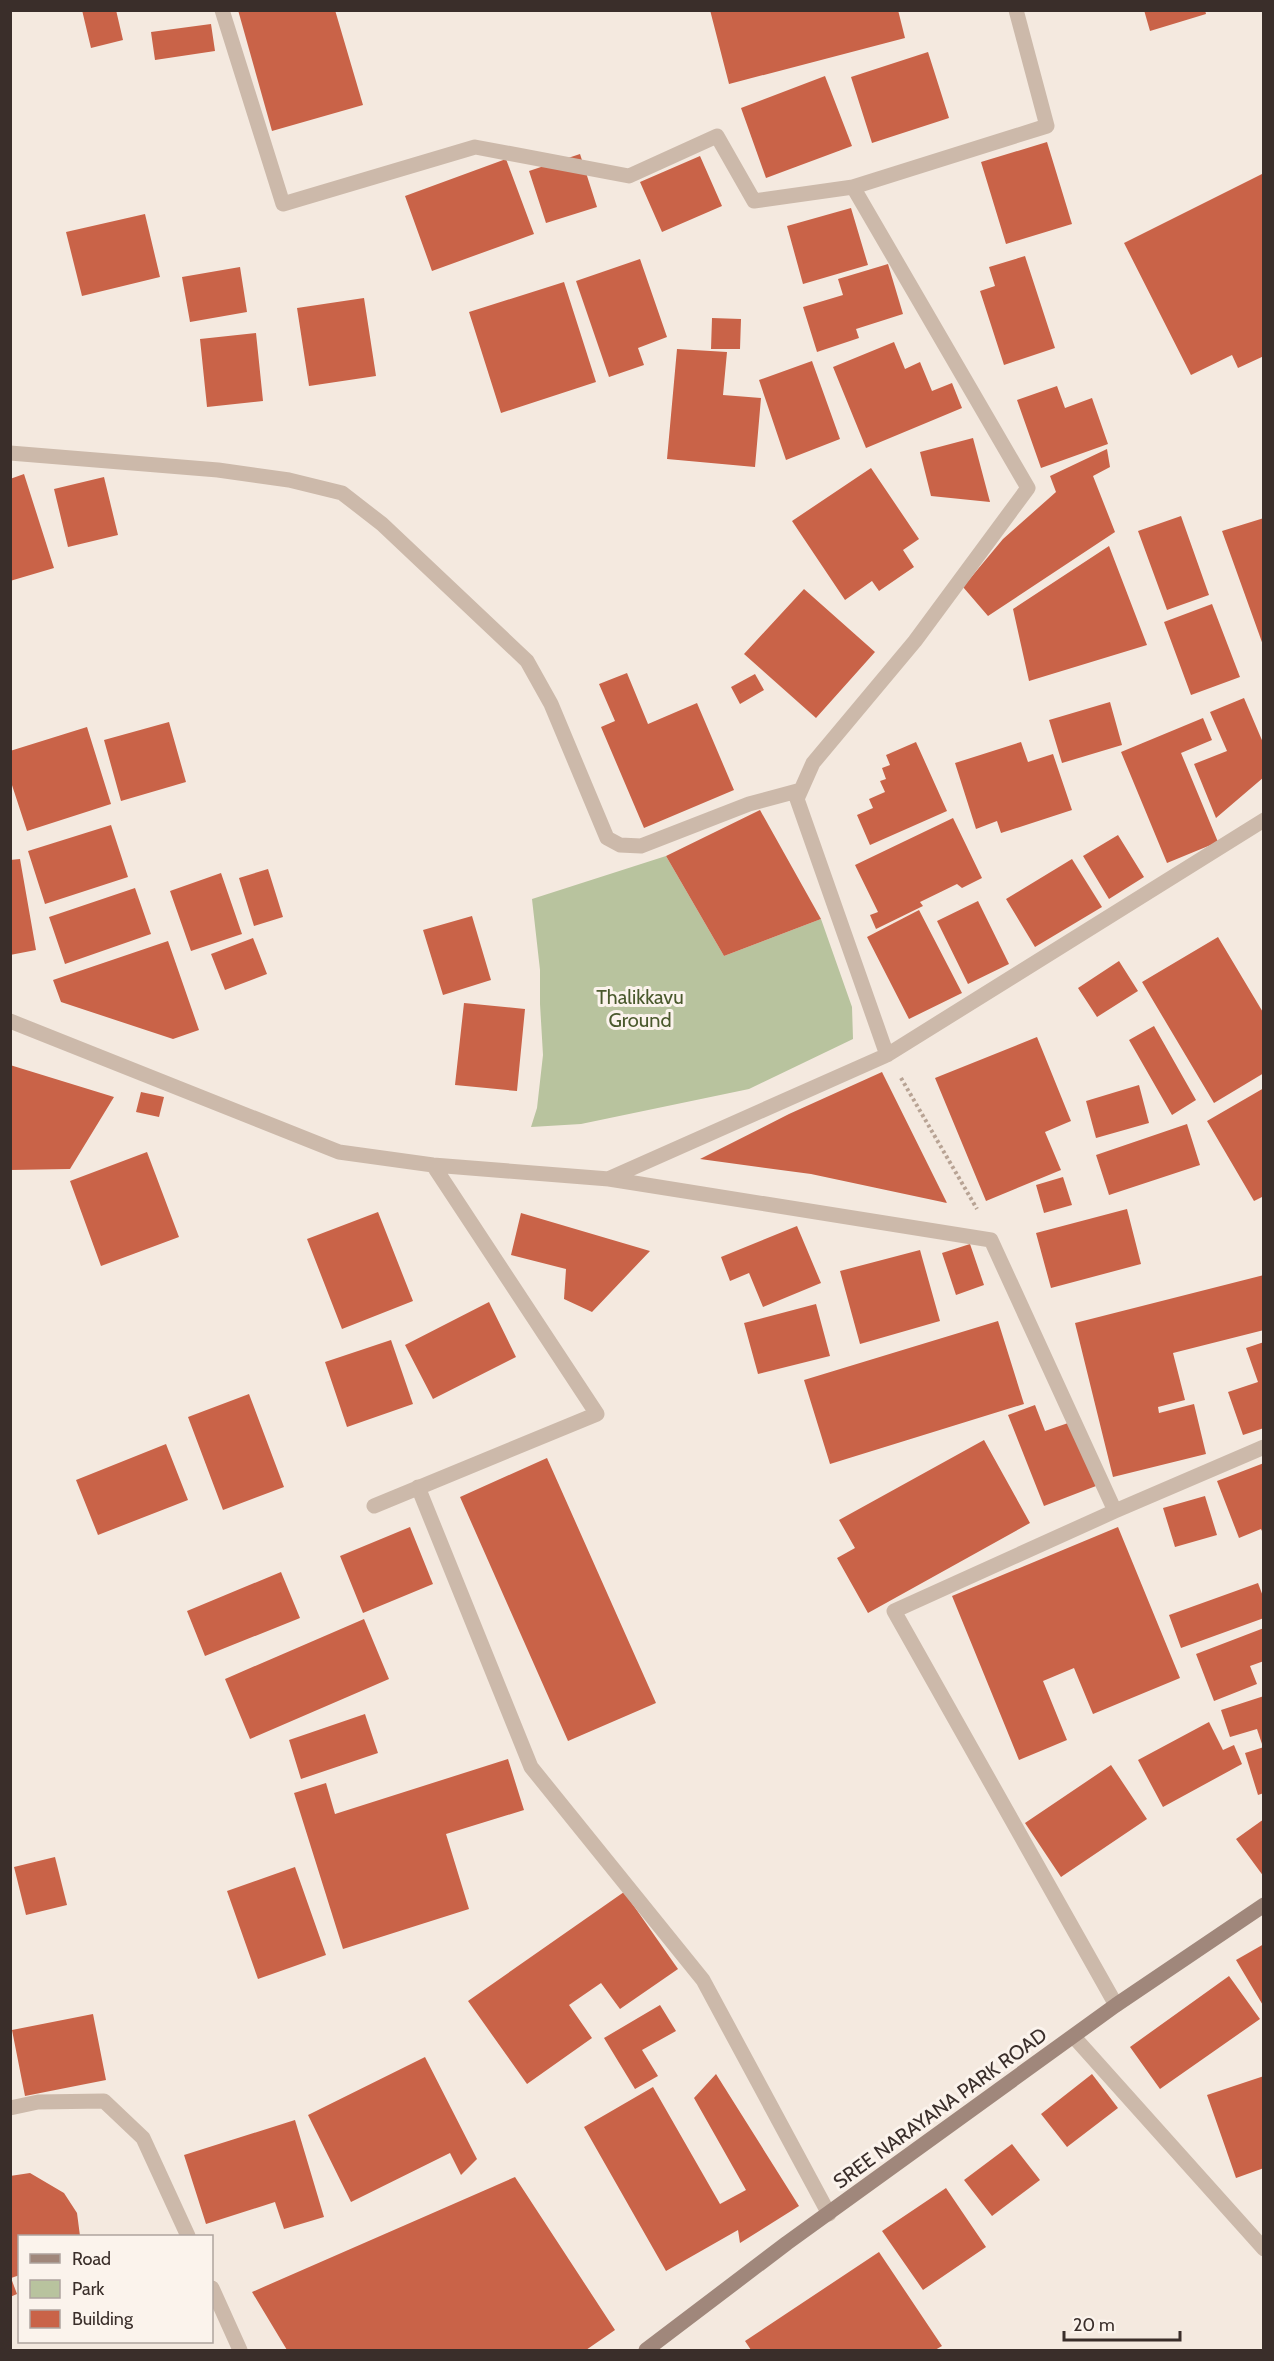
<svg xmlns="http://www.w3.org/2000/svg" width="1274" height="2361" font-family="Cabin,sans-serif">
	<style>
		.green { fill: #b8c39e }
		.building { fill: #c96348 }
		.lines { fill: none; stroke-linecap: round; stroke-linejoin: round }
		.path { stroke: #b8a394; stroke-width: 4; stroke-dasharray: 3 3; stroke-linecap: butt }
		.minor { stroke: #ccb9aa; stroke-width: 15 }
		.secondary { stroke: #a0877b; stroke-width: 15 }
		.labels { text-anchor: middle; stroke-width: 6; stroke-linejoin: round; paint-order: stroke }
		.park-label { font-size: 20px; fill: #4a592d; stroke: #fbf3ec }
		.street-label { font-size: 20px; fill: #3a2e2a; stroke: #fbf3ec }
	</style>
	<rect width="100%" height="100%" fill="#f4e9df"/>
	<!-- green -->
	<path class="green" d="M666,856L724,956L821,919L852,1007L853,1039L749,1089L581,1124L531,1127L537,1108L543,1055L540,1004V970L532,899Z"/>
	<!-- building -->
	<path class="building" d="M82,10H116L123,40L91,48Z
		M238,10H335L363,105L272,131Z
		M710,10H898L905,38L729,84Z
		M1144,10H1205L1206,14L1150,31Z
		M211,24L215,51L155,60L151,32Z
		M928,52L949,118L872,143L851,77Z
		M825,76L852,146L766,178L741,108Z
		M1047,142L1072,224L1006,244L981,162Z
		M580,154L597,207L546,223L529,171Z
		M700,156L722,206L662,232L640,182Z
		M506,159L534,234L432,271L405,196Z
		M1264,173V356L1238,368L1232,355L1191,375L1124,243Z
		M851,208L868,265L803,284L787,226Z
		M145,214L160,277L82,296L66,232Z
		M1025,256L1055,348L1004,365L980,291L995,286L989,267Z
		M640,259L667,337L638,348L644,365L609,377L576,281Z
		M888,264L903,314L856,329L859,338L817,352L803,307L843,295L838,279Z
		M240,267L247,312L190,322L182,277Z
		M564,282L596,382L501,413L469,312Z
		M364,298L376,376L309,386L297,308Z
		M712,318L741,319L740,349H711Z
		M256,333L263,401L207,407L200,339Z
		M894,342L905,369L920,362L932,391L952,383L962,408L866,448L833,367Z
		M677,349L727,352L723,395L761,398L755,467L667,459Z
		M812,361L840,439L786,460L759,380Z
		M1057,386L1065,408L1092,398L1108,444L1041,468L1017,400Z
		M973,438L990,502L931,496L920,452Z
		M1107,449L1110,467L1093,476L1115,532L988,616L963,587L1003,539L1056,492L1050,476Z
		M871,468L919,539L903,550L914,567L879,591L872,581L845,600L792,521Z
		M24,474L54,568L10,581V479Z
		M104,477L118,535L68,547L54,489Z
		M1181,516L1209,595L1167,610L1138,531Z
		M1264,518V644L1263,645L1222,531Z
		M1109,546L1147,645L1029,681L1013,609Z
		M804,589L875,652L816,718L744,654Z
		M1212,604L1240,677L1191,695L1164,622Z
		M627,673L648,724L697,703L734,790L644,828L601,727L615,721L599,684Z
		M755,674L764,690L740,704L731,687Z
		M1244,698L1264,745V777L1216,818L1194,764L1227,751L1210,712Z
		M1110,702L1122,745L1062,763L1049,720Z
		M1203,718L1212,740L1181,753L1218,842L1167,863L1121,752Z
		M169,722L186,782L121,801L104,740Z
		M87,727L111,804L27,831L10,779V751Z
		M916,742L947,811L870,845L857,815L873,808L869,799L885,792L880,781L886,779L882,768L890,765L886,755Z
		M1021,742L1028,762L1053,754L1072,810L1001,833L997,821L976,829L955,763Z
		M760,810L821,919L724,956L666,856Z
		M953,818L982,878L962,888L957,884L920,902L923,906L876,929L870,915L878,912L855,865Z
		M111,825L128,877L45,904L28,851Z
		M1118,835L1144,877L1109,899L1083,856Z
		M20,859L36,950L10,955V860Z
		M1072,859L1102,907L1035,947L1006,899Z
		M268,869L283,917L254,926L239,878Z
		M221,873L242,934L191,951L170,891Z
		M135,888L151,934L65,964L49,917Z
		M978,901L1009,964L968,984L937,921Z
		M919,910L962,993L909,1019L867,937Z
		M472,916L491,980L443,995L423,930Z
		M1218,937L1264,1014V1073L1214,1103L1142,982Z
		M253,938L267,974L225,990L211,954Z
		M168,941L199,1030L173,1039L61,1002L53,980Z
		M1119,961L1138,991L1097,1017L1078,988Z
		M464,1003L525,1009L517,1091L455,1085Z
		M1154,1026L1196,1100L1172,1115L1129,1040Z
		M1037,1037L1071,1121L1045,1132L1061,1170L986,1201L935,1078Z
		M10,1065L114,1097L70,1169L10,1170Z
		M882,1072L947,1203L811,1174L700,1159L789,1114Z
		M1139,1085L1149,1123L1096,1138L1086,1101Z
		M1264,1088V1196L1254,1201L1207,1121Z
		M141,1092L164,1097L159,1117L136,1112Z
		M1187,1124L1200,1165L1109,1195L1096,1155Z
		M147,1152L179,1237L101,1266L70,1181Z
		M1063,1177L1072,1205L1044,1213L1036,1185Z
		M1127,1209L1141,1264L1051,1288L1036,1233Z
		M378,1212L413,1301L342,1329L307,1239Z
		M521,1213L650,1251L592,1312L564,1299L566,1269L511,1255Z
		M797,1226L821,1283L763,1307L749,1273L730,1281L721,1257Z
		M970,1244L984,1285L956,1295L942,1253Z
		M920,1250L940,1321L860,1344L840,1271Z
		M1264,1275V1330L1173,1353L1185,1400L1158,1407L1159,1413L1194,1404L1206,1454L1113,1477L1075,1323Z
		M489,1302L516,1357L433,1399L405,1345Z
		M816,1304L830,1356L758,1374L744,1323Z
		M998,1321L1024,1404L830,1464L804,1380Z
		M391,1340L413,1404L347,1427L325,1362Z
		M1264,1342V1428L1243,1435L1228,1392L1258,1382L1246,1348Z
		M249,1394L284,1487L223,1510L188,1417Z
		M1035,1405L1045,1431L1071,1422L1096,1486L1044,1506L1008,1415Z
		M984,1440L1030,1523L868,1613L837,1558L855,1548L839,1520Z
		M166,1444L188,1500L98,1535L76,1480Z
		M547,1458L656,1703L568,1741L460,1497Z
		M1264,1463V1535L1261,1529L1239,1538L1217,1481Z
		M1205,1496L1217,1535L1175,1547L1163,1508Z
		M410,1527L433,1584L363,1613L340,1556Z
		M1118,1527L1180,1678L1093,1714L1074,1668L1043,1681L1067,1740L1019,1760L952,1596Z
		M281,1572L300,1618L205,1656L187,1611Z
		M1258,1583L1264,1599V1618L1181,1648L1169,1615Z
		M364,1619L389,1679L250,1739L225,1679Z
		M1264,1628V1661L1250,1666L1257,1684L1214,1701L1196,1654Z
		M1264,1696V1743L1262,1744L1257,1729L1230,1737L1221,1710Z
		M365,1714L378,1753L301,1779L289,1740Z
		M1209,1722L1223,1750L1234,1745L1242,1764L1163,1807L1138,1760Z
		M1264,1747V1793L1258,1795L1245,1753Z
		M508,1759L524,1810L446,1834L469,1909L343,1949L294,1793L326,1783L335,1814Z
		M1111,1765L1147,1819L1061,1877L1025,1823Z
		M1264,1819V1877L1236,1839Z
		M55,1857L67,1905L26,1915L14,1867Z
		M295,1867L326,1955L258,1979L227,1891Z
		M624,1892L678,1969L620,2009L601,1983L569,2005L592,2038L527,2084L468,2001Z
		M1264,1944V2007L1236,1960Z
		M1229,1976L1260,2019L1160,2089L1130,2047Z
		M660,2005L676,2031L642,2050L658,2076L635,2089L604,2038Z
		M93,2014L106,2080L25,2096L12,2030Z
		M425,2057L477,2159L461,2175L450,2153L351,2202L308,2115Z
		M716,2074L799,2206L740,2243L738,2230L666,2271L584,2127L653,2087L720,2204L746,2190L694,2098Z
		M1092,2074L1118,2108L1067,2147L1041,2114Z
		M1264,2076V2168L1236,2178L1207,2095Z
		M295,2120L324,2217L284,2229L275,2202L206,2224L184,2155Z
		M1012,2144L1040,2180L992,2216L964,2180Z
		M30,2173L64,2193L77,2213L80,2236H20V2275L11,2278L17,2294L10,2297V2176Z
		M515,2177L615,2330L586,2350H287L252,2292Z
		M946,2188L986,2247L923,2290L882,2231Z
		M879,2252L942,2346L935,2350H751L745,2341Z"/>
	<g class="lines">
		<!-- path -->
		<path class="path" d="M901,1078L977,1209"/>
		<!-- minor -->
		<path class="minor" d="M222,10L283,204L475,147L629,176L717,136L754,201L853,187L1047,126L1016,10
			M853,187L1028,488L915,641L813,763L797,799L887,1055
			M10,453L218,470L289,480L342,493L382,524L527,661L551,704L607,838L620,845L641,846L749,804L801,790
			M10,1021L339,1152L433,1165L609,1179L991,1240L1115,1511
			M610,1178L887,1055L1264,820
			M418,1487L531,1767L703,1980L829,2214
			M374,1506L597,1414L433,1165
			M1116,2005L894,1611L1115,1511L1264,1447
			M1074,2037L1264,2249
			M10,2108L38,2102L104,2101L143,2138L188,2236
			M212,2288L240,2350"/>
		<!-- secondary -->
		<path class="secondary" d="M646,2350L787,2243L1116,2005L1264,1905"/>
	</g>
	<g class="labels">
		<!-- park labels -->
		<g class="park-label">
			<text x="640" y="1004">Thalikkavu<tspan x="640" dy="23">Ground</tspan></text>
		</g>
		<!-- street labels -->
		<g class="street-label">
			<text transform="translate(940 2108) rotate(-36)" y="7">SREE NARAYANA PARK ROAD</text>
		</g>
	</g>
	<!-- border -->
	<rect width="1274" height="2361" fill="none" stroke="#3a2e2a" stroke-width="24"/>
	<!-- legend -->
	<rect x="18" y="2235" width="195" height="108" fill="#fbf3ec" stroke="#aea49e" stroke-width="1.5"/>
	<rect x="30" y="2254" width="30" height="9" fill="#a0877b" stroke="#aea49e" stroke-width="1.5"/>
	<text x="72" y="2265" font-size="18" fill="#3a2e2a">Road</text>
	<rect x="30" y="2280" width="30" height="18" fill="#b8c39e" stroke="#aea49e" stroke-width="1.5"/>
	<text x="72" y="2295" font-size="18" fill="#3a2e2a">Park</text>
	<rect x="30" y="2310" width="30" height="18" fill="#c96348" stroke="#aea49e" stroke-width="1.5"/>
	<text x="72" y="2325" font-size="18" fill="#3a2e2a">Building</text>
	<!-- scale -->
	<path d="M1064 2331v9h116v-9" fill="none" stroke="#3a2e2a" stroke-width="3"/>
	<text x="1073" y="2331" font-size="18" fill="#3a2e2a" stroke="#fbf3ec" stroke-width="4.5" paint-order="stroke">20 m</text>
</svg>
